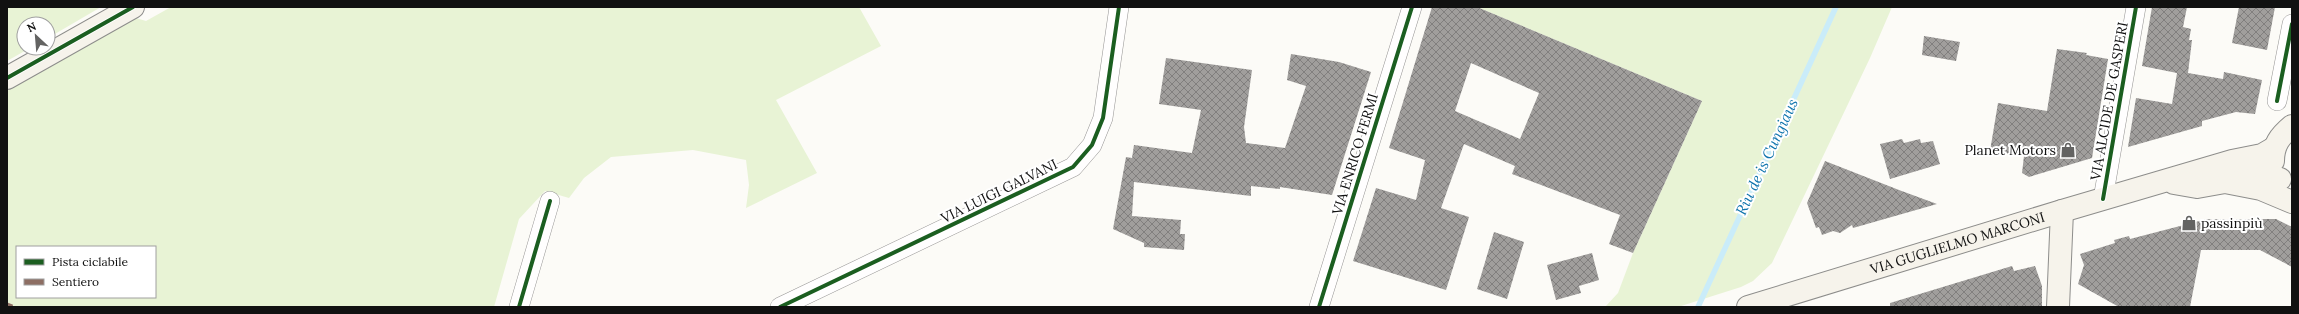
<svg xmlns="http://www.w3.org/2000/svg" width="2299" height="314" font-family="Lora,serif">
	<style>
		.grass { fill: #e8f3d5; fill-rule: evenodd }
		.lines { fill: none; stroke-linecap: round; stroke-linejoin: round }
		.stream { stroke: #caecf9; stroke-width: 5.5 }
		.building { fill: url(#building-cross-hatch); fill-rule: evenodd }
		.street-casing { stroke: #979695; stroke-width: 20 }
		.secondary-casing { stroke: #8d8d8b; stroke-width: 24 }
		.street { stroke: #fffefe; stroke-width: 19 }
		.secondary { stroke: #f6f3eb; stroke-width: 22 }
		.quiet { stroke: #8d6e63; stroke-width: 3; stroke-dasharray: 6 3; stroke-linecap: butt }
		.cycleway-casing { stroke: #fff; stroke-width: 6 }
		.cycleway { stroke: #1b5e20; stroke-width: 4 }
		.labels { text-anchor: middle; stroke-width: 4; stroke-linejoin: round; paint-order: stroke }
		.street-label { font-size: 14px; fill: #111; stroke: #fff }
		.poi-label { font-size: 14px; fill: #111; stroke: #fff; text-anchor: end }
		.water-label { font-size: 15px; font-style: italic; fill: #0f74ad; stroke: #fff }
	</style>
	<defs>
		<pattern id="building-cross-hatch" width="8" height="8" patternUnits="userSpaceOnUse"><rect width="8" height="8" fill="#a09e9c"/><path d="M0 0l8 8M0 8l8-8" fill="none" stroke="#817f7e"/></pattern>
	</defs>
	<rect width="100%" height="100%" fill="#fcfbf7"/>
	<!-- grass -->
	<path class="grass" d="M7,7H101L48,38V24H24V48H30L7,61Z
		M171,7H859L881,46L776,100L817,173L746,208L749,185L746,160L693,150L611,157L584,178L569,198L545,191L519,219L494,307H7V91L136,18L146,21ZM17,247H155V297H17Z
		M1477,7H1892L1870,58L1772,263L1753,281L1741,287L1678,307H1605L1618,293L1633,253L1702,101Z"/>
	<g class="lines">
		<!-- stream -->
		<path class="stream" d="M1698,307L1836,7"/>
	</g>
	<!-- building -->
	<path class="building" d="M1432,7H1477L1702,101L1633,253L1609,244L1620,215L1512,174L1515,166L1464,144L1441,208L1469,217L1446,290L1353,261L1376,188L1416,200L1425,160L1389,148ZM1471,63L1539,93L1520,139L1455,111Z
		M2152,7H2187L2183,27L2191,29L2189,40H2192L2188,73L2223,79L2224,72L2262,80L2255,114L2236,112L2202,121V126L2128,147L2136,98L2172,104L2177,73L2142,66Z
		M2239,7H2275L2267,50L2232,43Z
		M1924,36L1960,42L1956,61L1922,55Z
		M2057,49L2087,53L2086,55L2108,59L2092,158L2029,177L2022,173L2024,156L1990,151L1998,103L2047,111Z
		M1291,54L1339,62L1371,72L1332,195L1280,187V189L1251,186V196L1134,182L1132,216L1181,220L1180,234H1185L1184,250L1144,247V243L1113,229L1126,157L1132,158L1134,145L1192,153L1201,110L1159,104L1166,58L1252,70L1244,127L1246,143L1285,148L1306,86L1287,80Z
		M1902,139L1904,143L1920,139L1921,143L1933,141L1940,164L1890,179L1880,144Z
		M1825,161L1899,190L1937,204L1853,228L1852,225L1840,233L1833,231L1822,235L1819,227L1816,228L1807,203Z
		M2207,219H2276L2292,227V267L2260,250H2201L2190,307H2119L2078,284L2084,265L2080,254L2115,243L2114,240L2129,236L2130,239Z
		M1494,232L1524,242L1507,299L1477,289Z
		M1592,253L1599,280L1579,286L1581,293L1556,300L1547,265Z
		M2012,266L2014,271L2035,266L2042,286V307H1890V303Z"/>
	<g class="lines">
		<!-- street casing -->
		<g class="street-casing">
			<path id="street" d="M2277,101L2292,24
				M2103,199L2136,7
				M519,307L550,201
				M780,307L1073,167L1092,145L1103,118L1119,7
				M1319,307L1412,7"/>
		</g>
		<!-- secondary casing -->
		<g class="secondary-casing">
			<g id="secondary">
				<path d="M7,78L133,7"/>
				<path d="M2273,161C2273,145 2280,136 2292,126"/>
				<path d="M2227,172H2257L2280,179"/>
				<path d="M2174,183L2197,187L2225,182L2261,189L2292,202"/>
				<path id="s1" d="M1748,307L2062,211L2232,161L2262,155L2274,148"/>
				<path d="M2058,307L2062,211"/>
			</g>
		</g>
		<!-- street -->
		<use href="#street" class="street"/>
		<!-- secondary -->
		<use href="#secondary" class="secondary"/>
		<!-- quiet -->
		<path class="quiet" d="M7,304L15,307"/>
		<!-- cycleway casing -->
		<g class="cycleway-casing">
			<path id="cycleway" d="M7,78L133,7
				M2277,101L2292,24
				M2103,199L2136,7
				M519,307L550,201
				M780,307L1073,167L1092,145L1103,118L1119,7
				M1319,307L1412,7"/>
		</g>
		<!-- cycleway -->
		<use href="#cycleway" class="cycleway"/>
	</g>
	<!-- icons -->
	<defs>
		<g id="shop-bare" transform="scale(1.2)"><path d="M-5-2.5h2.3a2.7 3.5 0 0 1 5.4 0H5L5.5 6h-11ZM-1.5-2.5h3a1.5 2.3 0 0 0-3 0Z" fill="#636362" stroke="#fff" stroke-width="2.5" paint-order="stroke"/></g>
	</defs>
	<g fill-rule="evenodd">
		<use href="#shop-bare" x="2068" y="150"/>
		<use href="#shop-bare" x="2189" y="223"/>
	</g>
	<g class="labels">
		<!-- street labels -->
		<g class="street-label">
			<text transform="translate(2109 101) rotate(-80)" y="5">VIA ALCIDE DE GASPERI</text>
			<text transform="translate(1355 154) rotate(-73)" y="5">VIA ENRICO FERMI</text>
			<text transform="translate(999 191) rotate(-26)" y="5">VIA LUIGI GALVANI</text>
			<text dy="5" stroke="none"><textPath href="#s1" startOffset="219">VIA GUGLIELMO MARCONI</textPath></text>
		</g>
		<!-- poi labels -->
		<g class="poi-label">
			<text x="2056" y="155">Planet Motors</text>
			<text x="2201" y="228" text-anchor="start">passinpiù</text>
		</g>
		<!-- water labels -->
		<g class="water-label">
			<text transform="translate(1767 157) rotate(-65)" y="5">Riu de is Cungiaus</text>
		</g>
	</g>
	<!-- border -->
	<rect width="2299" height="314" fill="none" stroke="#111111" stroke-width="16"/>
	<!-- legend -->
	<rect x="16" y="246" width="140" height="52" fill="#ffffff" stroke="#a0a0a0"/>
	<rect x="24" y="259" width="20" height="6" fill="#1b5e20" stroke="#a0a0a0"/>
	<text x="52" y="266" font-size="12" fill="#111111">Pista ciclabile</text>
	<rect x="24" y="279" width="20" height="6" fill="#8d6e63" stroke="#a0a0a0"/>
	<text x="52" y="286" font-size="12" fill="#111111">Sentiero</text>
	<!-- north arrow -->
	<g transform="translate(36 36) rotate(334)"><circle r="19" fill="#ffffff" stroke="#a0a0a0"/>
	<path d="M0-3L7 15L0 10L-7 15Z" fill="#636362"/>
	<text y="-6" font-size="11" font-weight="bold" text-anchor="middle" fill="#111111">N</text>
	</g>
</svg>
